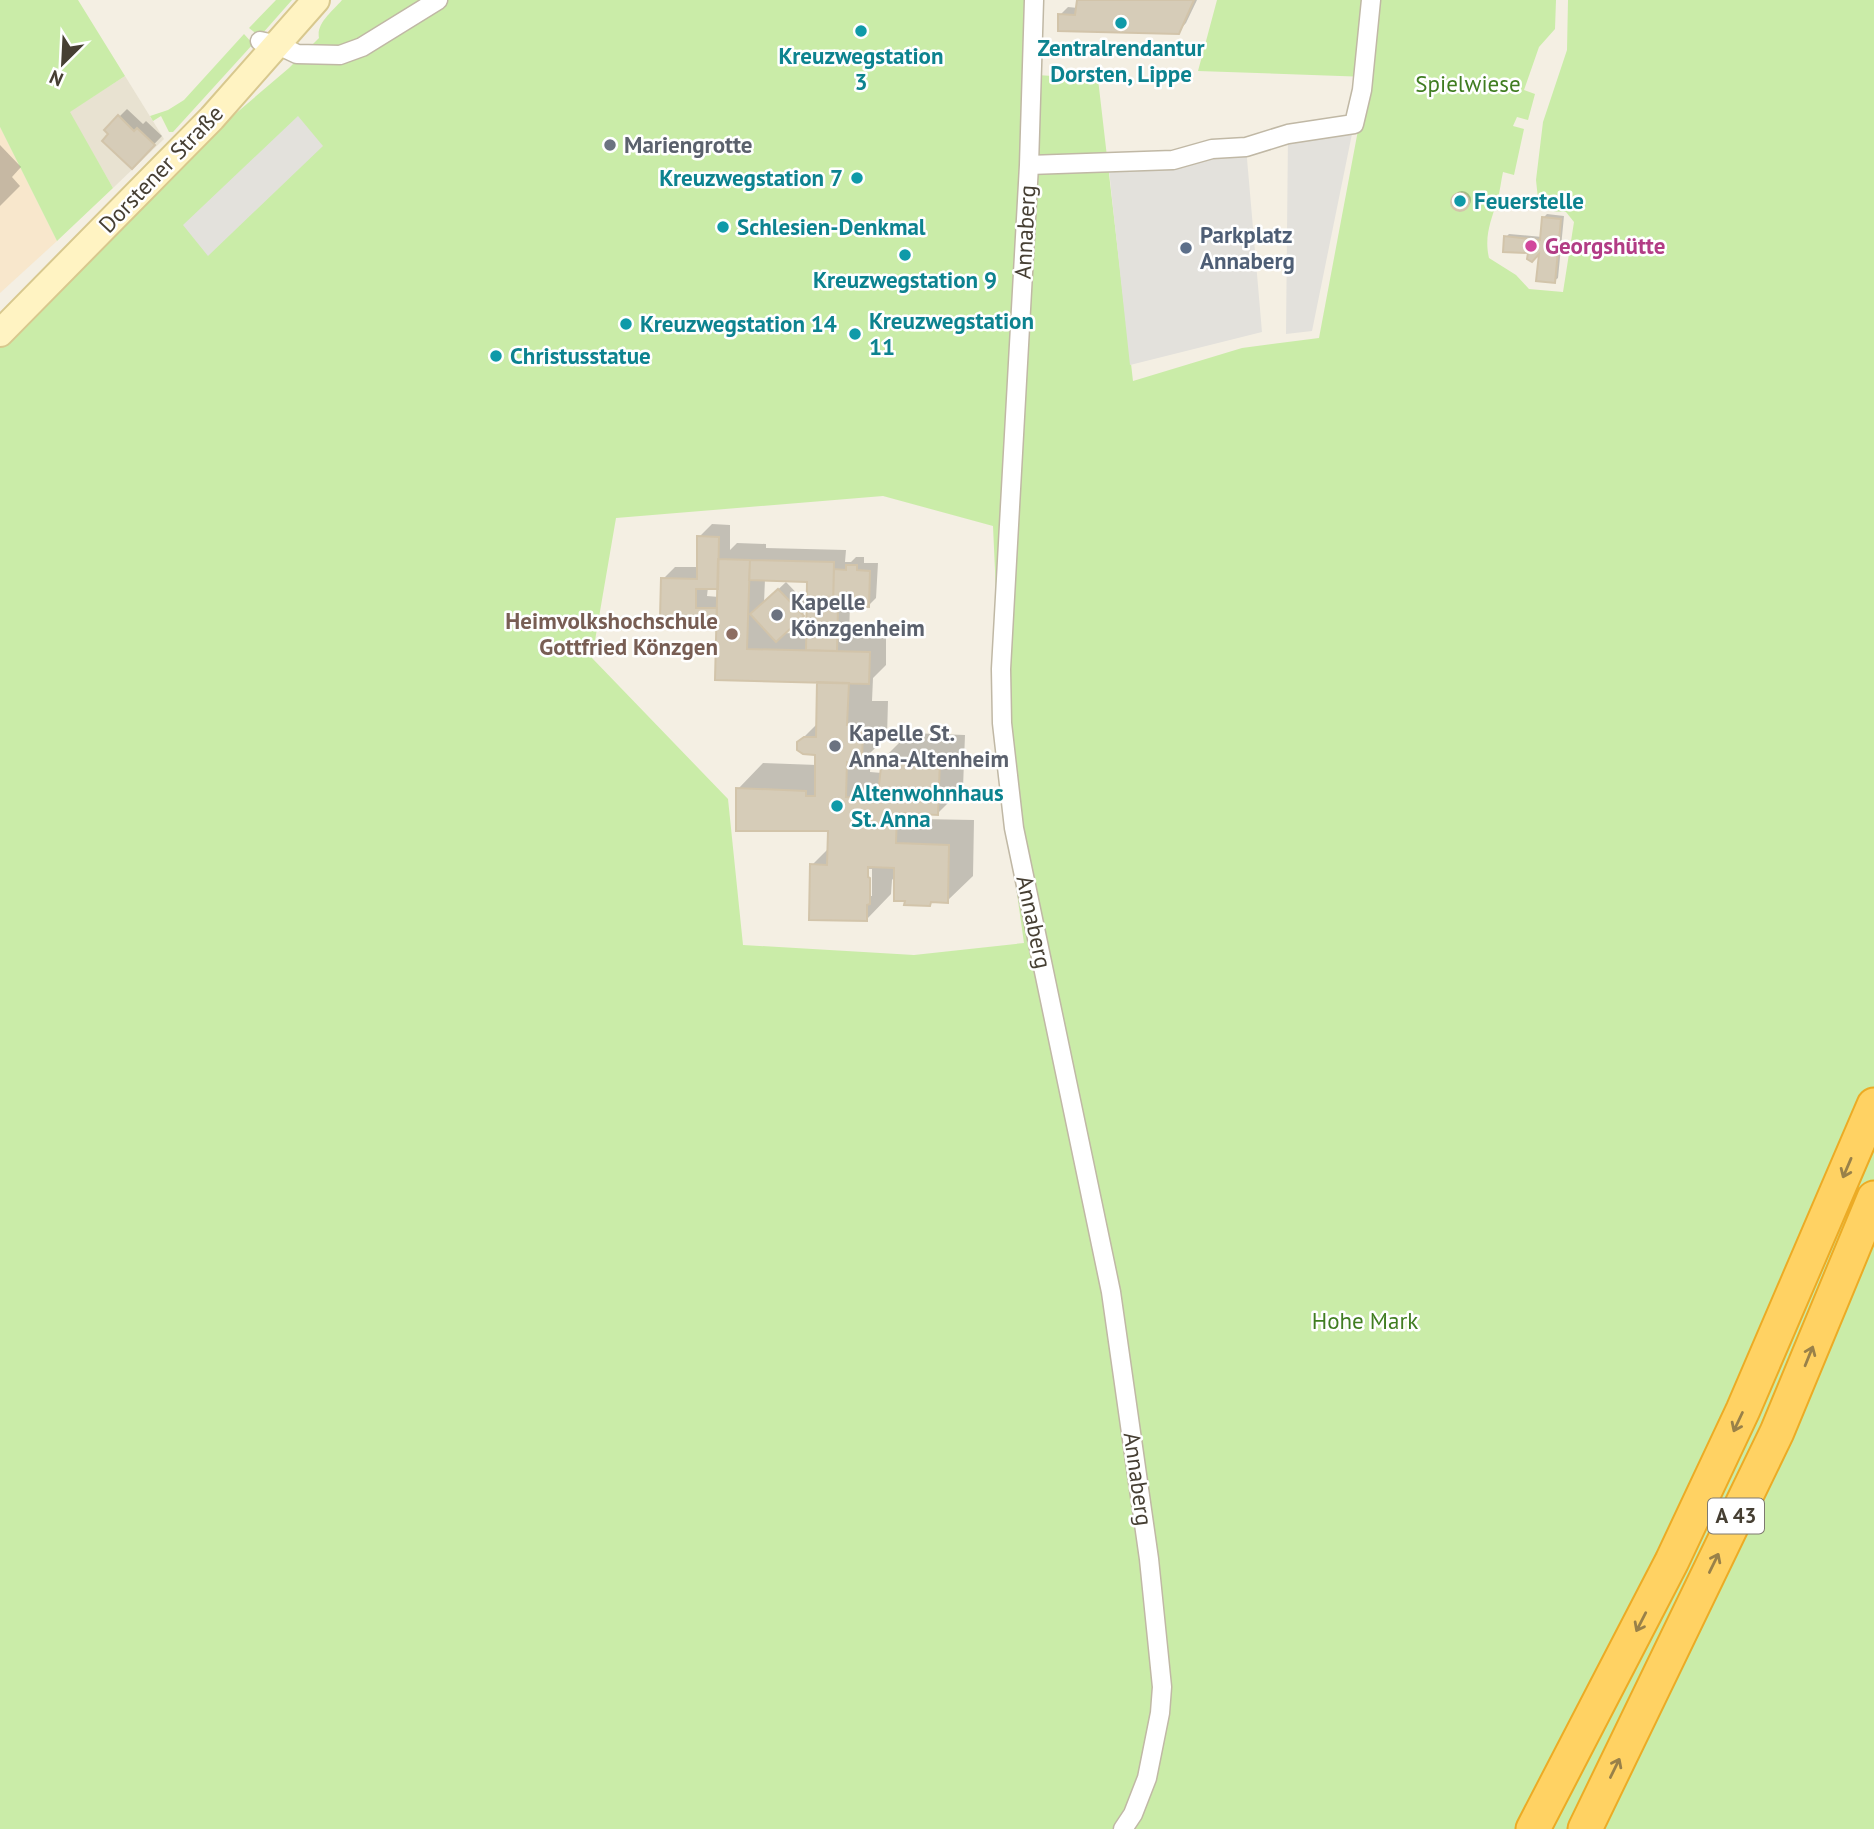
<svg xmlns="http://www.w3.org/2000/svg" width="1874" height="1829" font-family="'PT Sans',sans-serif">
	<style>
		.residential { fill: #e8e2d1 }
		.commercial { fill: #f8e7cc }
		.green { fill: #caeca8; fill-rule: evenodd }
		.parking { fill: #e3e1dc }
		.shadow { fill: #0003; fill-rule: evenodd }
		.building { fill: #d6ccb8; stroke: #d2c4aa; stroke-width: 2 }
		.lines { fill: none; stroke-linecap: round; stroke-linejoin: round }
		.street-casing { stroke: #c0b8a5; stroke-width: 21 }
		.secondary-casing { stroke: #d8c88e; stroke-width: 30 }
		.highway-casing { stroke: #ecab25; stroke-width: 37 }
		.street { stroke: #fff; stroke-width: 18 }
		.secondary { stroke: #fff3c2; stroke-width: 26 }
		.highway { stroke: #ffd263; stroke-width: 33 }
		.oneway { stroke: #998149 }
		.culture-dot { fill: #0f9aa8; stroke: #fff; stroke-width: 2.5 }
		.worship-dot { fill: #6b7280; stroke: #fff; stroke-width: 2.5 }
		.hotel-dot { fill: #d1479c; stroke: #fff; stroke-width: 2.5 }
		.service-dot { fill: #5c6f8a; stroke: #fff; stroke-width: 2.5 }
		.education-dot { fill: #8d6e63; stroke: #fff; stroke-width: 2.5 }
		.labels { text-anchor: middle; stroke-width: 5; stroke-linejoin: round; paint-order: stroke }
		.shield { fill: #fff; stroke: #7e7970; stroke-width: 2 }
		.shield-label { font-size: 21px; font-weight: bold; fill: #463f33 }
		.culture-label { font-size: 23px; font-weight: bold; fill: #0d838f; stroke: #fff; text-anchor: start }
		.park-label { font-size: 23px; fill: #407d21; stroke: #fff }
		.worship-label { font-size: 23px; font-weight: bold; fill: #5b616d; stroke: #fff; text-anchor: start }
		.street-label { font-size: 23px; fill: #463f33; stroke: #fff }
		.service-label { font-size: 23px; font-weight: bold; fill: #4e5e75; stroke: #fff; text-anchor: start }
		.hotel-label { font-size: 23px; font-weight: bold; fill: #b23c85; stroke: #fff; text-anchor: start }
		.education-label { font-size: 23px; font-weight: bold; fill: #785e54; stroke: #fff; text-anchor: end }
	</style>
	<rect width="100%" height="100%" fill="#f4efe3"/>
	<!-- residential -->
	<path class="residential" d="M125,76L164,139L113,188L69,112Z"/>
	<!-- commercial -->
	<path class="commercial" d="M0,127L57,241L0,293Z"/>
	<!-- green -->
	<path class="green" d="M0,0H78L125,76L70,112L113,188L57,241L0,127Z
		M276,0H292L262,34L258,35L249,28Z
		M342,0H1027L1022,74L1098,79L1133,381L1242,348L1319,338L1368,77L1198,71L1217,0H1556L1555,29L1539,47L1524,90L1535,94L1528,120L1517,117L1513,126L1524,129L1514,175L1503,172C1501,181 1500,192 1497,201C1491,221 1484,236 1489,258L1516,275L1529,289L1563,292L1574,222L1566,212L1550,211L1538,199L1536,180L1543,122L1567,50L1568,0H1874V1829H0V333L126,207L289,68L319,38C316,23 333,11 342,0ZM883,496L993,526L1006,816L1024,943L914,955L743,945L728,799L592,658L616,518Z
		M244,34L253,44L173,132H169L161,116L153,121L150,116L168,110L184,100Z"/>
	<!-- parking -->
	<path class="parking" d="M298,116L323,146L208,256L183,225Z
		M1354,124L1312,331L1286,334L1288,134Z
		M1246,147L1262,332L1130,365L1108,161Z"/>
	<!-- shadow -->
	<path class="shadow" d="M1079,0H1197L1186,23L1178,32L1060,15L1068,7L1078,8Z
		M127,109L143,124L146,121L162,136L132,167L106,130Z
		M0,145L21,167L12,177L20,186L0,206Z
		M1453 200a9 9 0 1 1 18 0a9 9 0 1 1-18 0Z
		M1547,214L1564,216L1558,278L1554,281L1541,250L1530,252L1506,237L1509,234L1542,237L1544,217Z
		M712,524L730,525V550L737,543L766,544V548L846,550L845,562H851L856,557H864V563H878L876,598L868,606L850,605L849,635L886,636V665L873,678L872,701H888L887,737L871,752L870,772L882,773L884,758L909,733L965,735L963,788L938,813L921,812L920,819L974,820L973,876L947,901L934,900L930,904L906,900L895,876L892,880L891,894L866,920L812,865L830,847V830L738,789L763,763L817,765V753L799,742L818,723L819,681L717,678L719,614L662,616L663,579L675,567H699V537ZM765,579L809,580L808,605L786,582L764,603ZM708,587H719V597L707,596ZM808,608V634L783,633L803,614ZM869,869H872V896H868Z"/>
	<!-- building -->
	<path class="building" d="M1077,0H1194L1179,34L1058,31V14L1075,15Z
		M118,115L134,131L137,128L155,145L132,169L102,141L108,134L104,130Z
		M1451 202a9 9 0 1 1 18 0a9 9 0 1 1-18 0Z
		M1542,217L1561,219L1555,283L1536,281L1539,254L1532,262L1527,259L1528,253L1503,252L1504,236L1540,240Z
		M697,536L719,537L718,589H696V608H717V619L660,618L661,578L697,579Z
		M718,559L750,560L747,649L870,652L869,684L715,680Z
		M750,560L834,562L833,606H838L837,651L806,650L807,582L749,580Z
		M846,565H857V570L870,571L869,607L833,606L834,569L846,570Z
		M778,589L804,616L776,642L750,614Z
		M817,682L849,683L847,725H863L862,764L847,762L846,797L881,798L878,794L882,758L940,759L938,815L897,813L896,843L949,845L948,903L931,902L930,906L904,905L905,901H894V868L868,867V877L870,878V904L867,905V921L809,920L810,864L827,865L828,831H736V788L806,791V796H815V755L803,754L797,750V742L804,737H816Z"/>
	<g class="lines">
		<!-- street casing -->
		<g class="street-casing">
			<path id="street" d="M1034,0L1029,165L1001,669L1002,723L1014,828L1111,1292L1149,1559L1162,1687L1160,1713L1147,1778L1133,1814L1123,1829
				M260,41L278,45L297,54L340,55L362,47L438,0
				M1029,165L1173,160L1212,149L1246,147L1288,134L1354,124L1362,90L1371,0"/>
		</g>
		<!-- secondary casing -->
		<g class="secondary-casing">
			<path id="secondary" d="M0,333L212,118L316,0"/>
		</g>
		<!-- highway casing -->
		<g class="highway-casing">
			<path id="highway" d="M1533,1829L1672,1561L1743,1410L1874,1105
				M1585,1829L1777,1432L1874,1198"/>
		</g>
		<!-- street -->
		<use href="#street" class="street"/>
		<!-- secondary -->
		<use href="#secondary" class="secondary"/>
		<!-- highway -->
		<use href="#highway" class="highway"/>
	</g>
	<!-- one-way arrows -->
	<defs><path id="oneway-shaft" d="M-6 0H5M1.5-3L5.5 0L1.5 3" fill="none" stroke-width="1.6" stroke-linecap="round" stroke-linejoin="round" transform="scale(1.75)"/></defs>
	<g class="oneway">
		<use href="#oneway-shaft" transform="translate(1847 1168) rotate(113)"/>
		<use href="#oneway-shaft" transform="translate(1809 1356) rotate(-68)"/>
		<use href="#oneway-shaft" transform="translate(1738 1422) rotate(115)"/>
		<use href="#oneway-shaft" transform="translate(1714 1563) rotate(-64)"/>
		<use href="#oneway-shaft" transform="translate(1641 1622) rotate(117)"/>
		<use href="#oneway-shaft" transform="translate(1615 1768) rotate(-64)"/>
	</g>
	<!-- markers -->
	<g class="culture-dot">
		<circle cx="1121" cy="23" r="7"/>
		<circle cx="861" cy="31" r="7"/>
		<circle cx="857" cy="178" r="7"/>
		<circle cx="1460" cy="201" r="7"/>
		<circle cx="723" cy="227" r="7"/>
		<circle cx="905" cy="255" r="7"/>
		<circle cx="626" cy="324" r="7"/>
		<circle cx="855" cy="334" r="7"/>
		<circle cx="496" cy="356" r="7"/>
		<circle cx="837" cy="806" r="7"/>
	</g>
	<g class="worship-dot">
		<circle cx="610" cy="145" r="7"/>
		<circle cx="777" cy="615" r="7"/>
		<circle cx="835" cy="746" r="7"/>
	</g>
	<circle class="hotel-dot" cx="1531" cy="246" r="7"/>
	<circle class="service-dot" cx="1186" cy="248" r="7"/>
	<circle class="education-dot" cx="732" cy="634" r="7"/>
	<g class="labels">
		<!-- shield labels -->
		<rect class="shield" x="1708" y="1498.5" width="56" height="35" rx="5"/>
		<g class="shield-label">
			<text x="1736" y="1523">A 43</text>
		</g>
		<!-- culture labels -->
		<g class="culture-label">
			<text x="1121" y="56" text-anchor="middle">Zentralrendantur<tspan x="1121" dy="26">Dorsten, Lippe</tspan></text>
			<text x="861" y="64" text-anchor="middle">Kreuzwegstation<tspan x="861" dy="26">3</tspan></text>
			<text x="843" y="186" text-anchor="end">Kreuzwegstation 7</text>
			<text x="1474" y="209">Feuerstelle</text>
			<text x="737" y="235">Schlesien-Denkmal</text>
			<text x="905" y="288" text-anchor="middle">Kreuzwegstation 9</text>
			<text x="869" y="329">Kreuzwegstation<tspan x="869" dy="26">11</tspan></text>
			<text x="640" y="332">Kreuzwegstation 14</text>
			<text x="510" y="364">Christusstatue</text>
			<text x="851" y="801">Altenwohnhaus<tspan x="851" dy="26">St. Anna</tspan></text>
		</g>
		<!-- park labels -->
		<g class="park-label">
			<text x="1468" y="92">Spielwiese</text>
			<text x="1365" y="1329">Hohe Mark</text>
		</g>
		<!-- worship labels -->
		<g class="worship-label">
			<text x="624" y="153">Mariengrotte</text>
			<text x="791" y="610">Kapelle<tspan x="791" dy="26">Könzgenheim</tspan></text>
			<text x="849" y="741">Kapelle St.<tspan x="849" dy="26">Anna-Altenheim</tspan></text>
		</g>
		<!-- street labels -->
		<g class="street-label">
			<text transform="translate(161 169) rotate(-46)" y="8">Dorstener Straße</text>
			<text transform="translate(1025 232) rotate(-87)" y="8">Annaberg</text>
			<text transform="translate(1034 922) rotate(78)" y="8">Annaberg</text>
			<text transform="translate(1138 1479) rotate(82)" y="8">Annaberg</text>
		</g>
		<!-- service labels -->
		<g class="service-label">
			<text x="1200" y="243">Parkplatz<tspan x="1200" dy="26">Annaberg</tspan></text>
		</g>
		<!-- hotel labels -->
		<g class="hotel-label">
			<text x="1545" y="254">Georgshütte</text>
		</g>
		<!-- education labels -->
		<g class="education-label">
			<text x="718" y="629">Heimvolkshochschule<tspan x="718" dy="26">Gottfried Könzgen</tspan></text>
		</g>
	</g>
	<!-- north arrow -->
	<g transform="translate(63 63) rotate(204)" stroke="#ffffff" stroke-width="5" paint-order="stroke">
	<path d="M0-5L12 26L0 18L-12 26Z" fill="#463f33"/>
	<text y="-10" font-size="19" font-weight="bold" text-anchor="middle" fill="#463f33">N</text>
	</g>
</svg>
